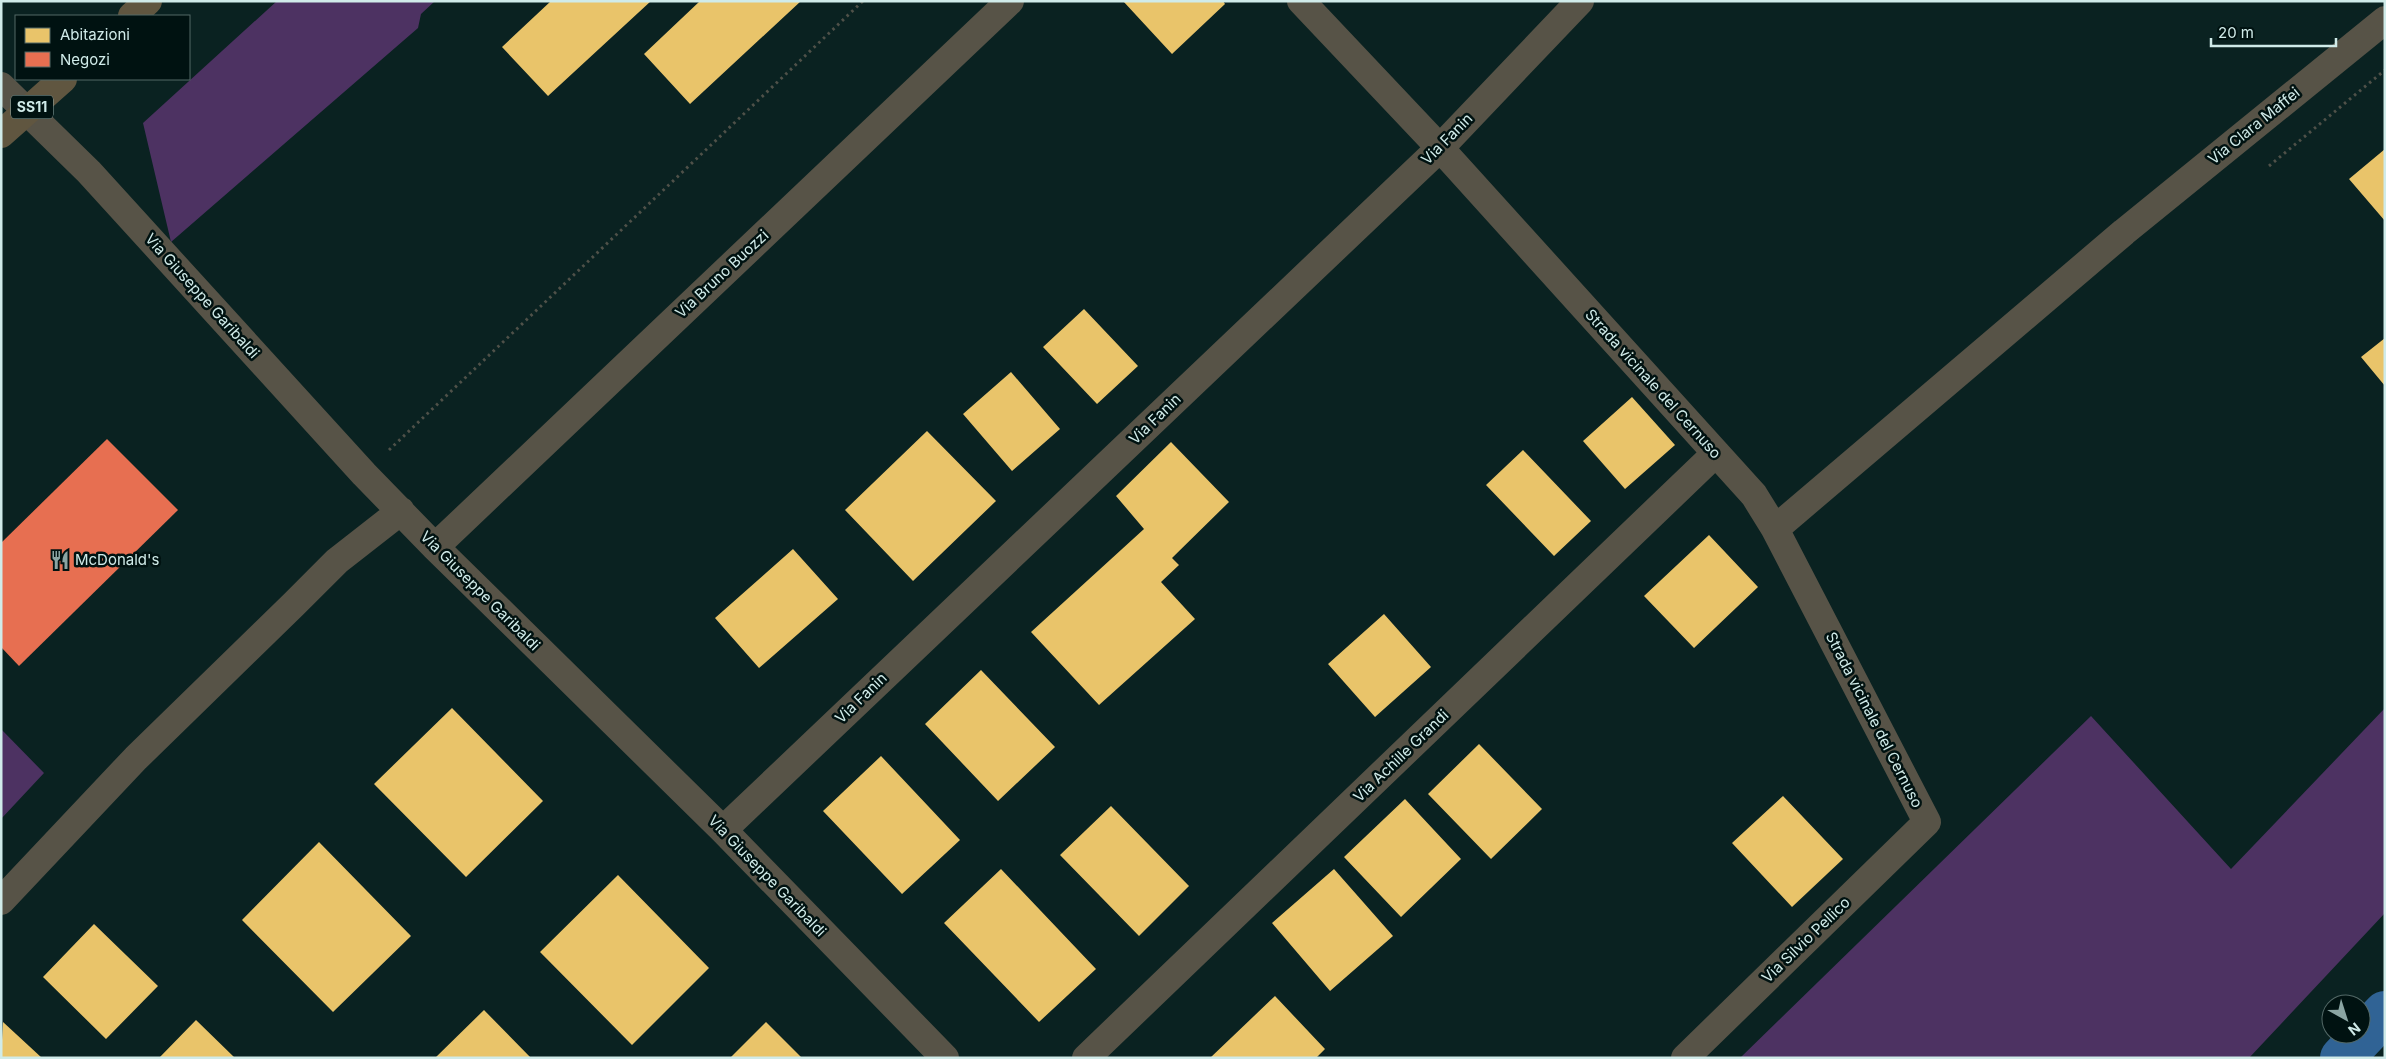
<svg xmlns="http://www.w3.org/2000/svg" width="2386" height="1059" font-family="Inter,sans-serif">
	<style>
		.green { fill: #4d3262 }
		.homes { fill: #e9c46a }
		.shops { fill: #e76f51 }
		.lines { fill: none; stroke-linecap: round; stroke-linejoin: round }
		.canal { stroke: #306395; stroke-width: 44 }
		.path { stroke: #4f5149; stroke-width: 3; stroke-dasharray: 2.5 4; stroke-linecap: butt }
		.street { stroke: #575347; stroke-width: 28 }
		.primary { stroke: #605640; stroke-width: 28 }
		.labels { text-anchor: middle; stroke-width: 5; stroke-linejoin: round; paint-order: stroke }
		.shield { fill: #001211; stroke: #92aaa8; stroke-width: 1 }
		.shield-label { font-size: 14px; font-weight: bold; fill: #d0ebe9 }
		.street-label { font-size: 15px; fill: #d0ebe9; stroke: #001211 }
		.poi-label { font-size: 15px; fill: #d0ebe9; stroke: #001211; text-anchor: start }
	</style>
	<rect width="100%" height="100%" fill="#0a2221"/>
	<!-- green -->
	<path class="green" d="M277,1H435L421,14L418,28L171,242L143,123Z
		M2385,708V913L2249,1058H1740L2091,716L2231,869Z
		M1,729L44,773L1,819Z"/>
	<!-- homes -->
	<path class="homes" d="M551,1H651L548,96L502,47Z
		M700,1H801L690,104L644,54Z
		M1123,1H1223L1225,4L1172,54Z
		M2385,149V221L2349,179Z
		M1084,309L1138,366L1097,404L1043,347Z
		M2385,338V386L2361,357Z
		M1011,372L1060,429L1012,471L963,414Z
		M1632,397L1675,445L1625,489L1583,441Z
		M927,431L996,501L913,581L845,510Z
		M1171,442L1229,502L1172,558L1179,565L1161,582L1195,619L1099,705L1031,632L1144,529L1116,496Z
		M1523,450L1591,521L1554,556L1486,485Z
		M1709,535L1758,587L1694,648L1644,596Z
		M793,549L838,599L759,668L715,618Z
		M1384,614L1431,667L1375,717L1328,664Z
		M981,670L1055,747L998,801L925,724Z
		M452,708L543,801L466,877L374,784Z
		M1479,744L1542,809L1491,859L1428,794Z
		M881,756L960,840L902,894L823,811Z
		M1783,796L1843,859L1792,907L1732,843Z
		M1405,799L1461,859L1401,917L1344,857Z
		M1111,806L1189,886L1139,936L1060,855Z
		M319,842L411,936L333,1012L242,920Z
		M1001,869L1096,969L1039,1022L944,923Z
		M1334,869L1393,936L1330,991L1272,923Z
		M618,875L709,968L632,1045L540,952Z
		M94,924L158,986L106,1039L43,977Z
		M1275,996L1325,1049L1316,1058H1210Z
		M484,1010L531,1058H435Z
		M196,1020L235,1058H159Z
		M3,1022L42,1058H1Z
		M766,1022L802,1058H730Z"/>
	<!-- shops -->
	<path class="shops" d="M107,439L178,510L19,666L1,647V543Z"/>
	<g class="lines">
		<!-- canal -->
		<path class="canal" d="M2342,1058L2385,1013"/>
		<!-- path -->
		<path class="path" d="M2269,166L2385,70
			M389,450L863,1"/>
		<!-- street -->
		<path class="street" d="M1301,1L1440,148L1754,495L1775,529L1927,822L1685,1058
			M1,86L89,172L364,474L435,547L723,830L945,1058
			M1775,529L2124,232L2385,20
			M435,547L1010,1
			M723,830L1440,148L1580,1
			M1,901L136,758L294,604L337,561L401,511
			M1086,1058L1715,454"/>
		<!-- primary -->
		<path class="primary" d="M132,16L148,1
			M1,134L63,79"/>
	</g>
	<!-- icons -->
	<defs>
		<g id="restaurant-bare" transform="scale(1.5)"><path d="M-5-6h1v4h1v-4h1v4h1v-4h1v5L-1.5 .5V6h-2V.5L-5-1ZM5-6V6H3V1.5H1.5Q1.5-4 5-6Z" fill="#8ba5a3" stroke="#001211" stroke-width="2.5" paint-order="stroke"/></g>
	</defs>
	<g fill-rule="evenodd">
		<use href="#restaurant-bare" x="60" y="560"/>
	</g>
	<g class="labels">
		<!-- shield labels -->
		<rect class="shield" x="11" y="95.5" width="42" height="23" rx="4"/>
		<g class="shield-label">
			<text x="32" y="112">SS11</text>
		</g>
		<!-- street labels -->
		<g class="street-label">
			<text transform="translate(2254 126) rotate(-39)" y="5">Via Clara Maffei</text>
			<text transform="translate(1447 139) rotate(-45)" y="5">Via Fanin</text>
			<text transform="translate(722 274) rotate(-43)" y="5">Via Bruno Buozzi</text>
			<text transform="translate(202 296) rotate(48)" y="5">Via Giuseppe Garibaldi</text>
			<text transform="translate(1653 384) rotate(48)" y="5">Strada vicinale del Cernuso</text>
			<text transform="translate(1155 419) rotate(-44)" y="5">Via Fanin</text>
			<text transform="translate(480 591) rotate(45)" y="5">Via Giuseppe Garibaldi</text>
			<text transform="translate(861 698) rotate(-44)" y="5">Via Fanin</text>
			<text transform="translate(1874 720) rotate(63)" y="5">Strada vicinale del Cernuso</text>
			<text transform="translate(1401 756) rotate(-44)" y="5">Via Achille Grandi</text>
			<text transform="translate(767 876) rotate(46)" y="5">Via Giuseppe Garibaldi</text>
			<text transform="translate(1806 940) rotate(-44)" y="5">Via Silvio Pellico</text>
		</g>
		<!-- poi labels -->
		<g class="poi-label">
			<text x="75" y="565">McDonald's</text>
		</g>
	</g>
	<!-- border -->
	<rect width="2386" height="1059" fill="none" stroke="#d0ebe9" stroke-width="5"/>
	<!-- legend -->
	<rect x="15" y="15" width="175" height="65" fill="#001211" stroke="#536967"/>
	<rect x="25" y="28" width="25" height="15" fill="#e9c46a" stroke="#536967"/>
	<text x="60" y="40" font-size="15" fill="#d0ebe9">Abitazioni</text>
	<rect x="25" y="52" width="25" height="15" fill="#e76f51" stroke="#536967"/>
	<text x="60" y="65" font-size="15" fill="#d0ebe9">Negozi</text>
	<!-- north arrow -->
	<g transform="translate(2346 1019) rotate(141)"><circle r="24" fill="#001211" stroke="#536967"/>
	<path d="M0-4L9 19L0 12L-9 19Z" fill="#8ba5a3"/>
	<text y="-8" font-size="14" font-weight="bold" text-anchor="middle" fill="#d0ebe9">N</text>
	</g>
	<!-- scale -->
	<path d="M2211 38v8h125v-8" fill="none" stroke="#d0ebe9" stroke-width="2.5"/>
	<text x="2218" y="38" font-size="15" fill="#d0ebe9" stroke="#001211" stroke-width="4" paint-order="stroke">20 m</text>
</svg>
